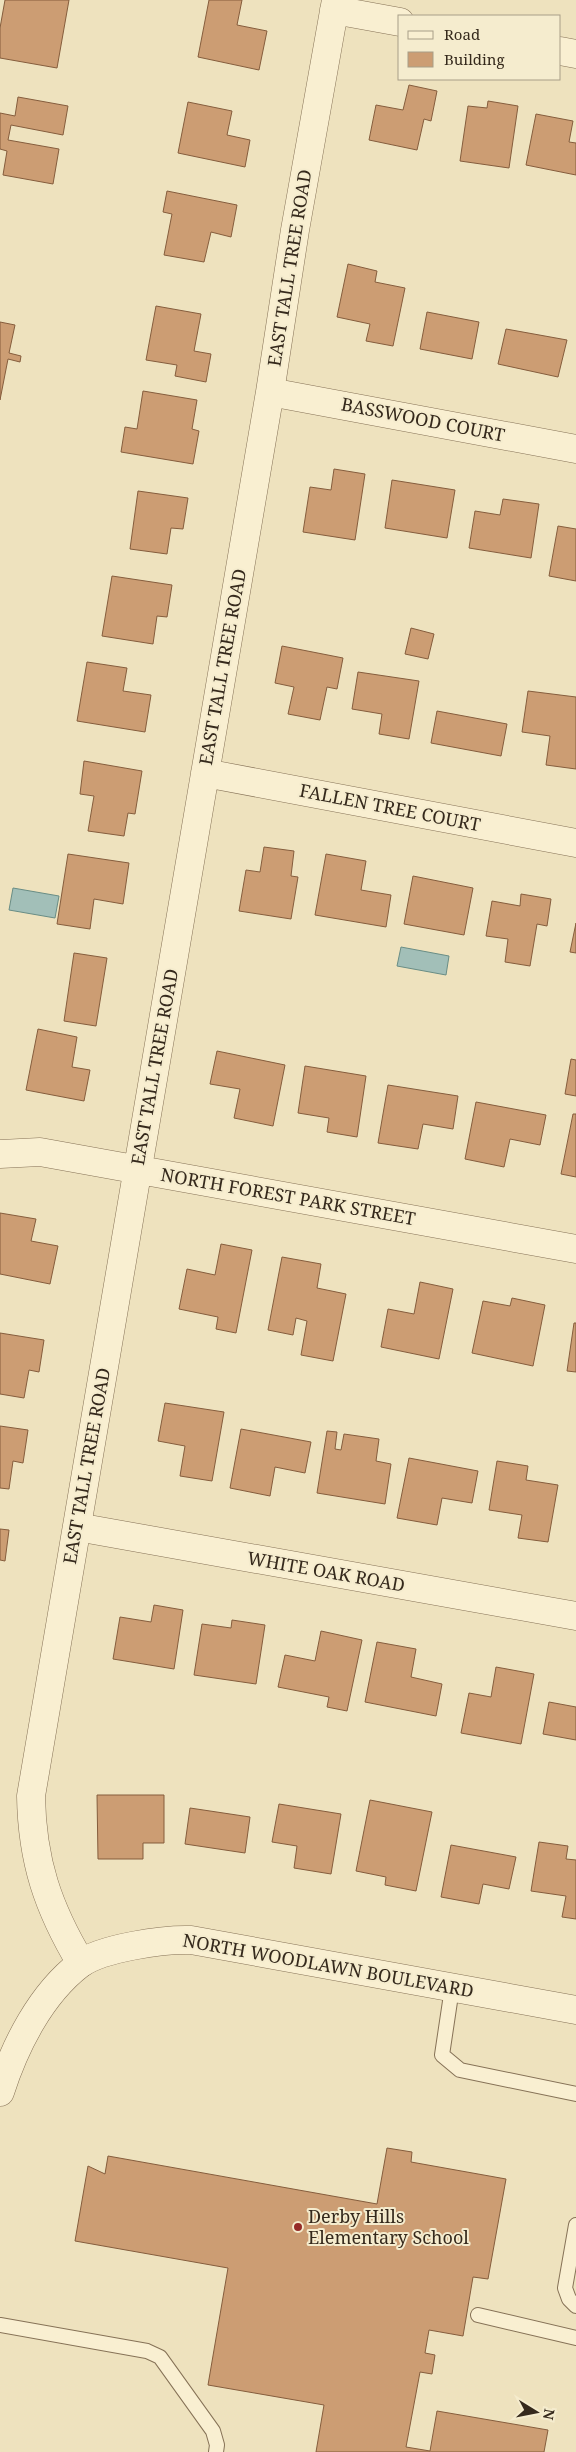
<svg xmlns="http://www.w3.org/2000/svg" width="576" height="2452" font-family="'Noto Serif',serif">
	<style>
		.water { fill: #a2bfb8; stroke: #698d85 }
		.building { fill: #cc9d73; stroke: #855d3d }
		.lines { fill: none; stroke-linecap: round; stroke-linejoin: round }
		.service-casing { stroke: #867257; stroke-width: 16 }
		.minor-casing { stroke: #867257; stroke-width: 29 }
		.tertiary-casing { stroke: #867257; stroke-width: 29 }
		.service { stroke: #f9efd1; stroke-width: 14 }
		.minor { stroke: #f9efd1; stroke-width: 28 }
		.tertiary { stroke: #f9efd1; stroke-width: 28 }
		.poi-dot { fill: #952b27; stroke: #f5ecce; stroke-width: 2 }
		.labels { text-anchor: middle; stroke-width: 4; stroke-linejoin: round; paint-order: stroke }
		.street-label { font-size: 18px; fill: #35291c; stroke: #f5ecce }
		.poi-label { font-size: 18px; fill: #35291c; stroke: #f5ecce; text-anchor: start }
	</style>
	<rect width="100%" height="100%" fill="#eee2be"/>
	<!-- water -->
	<path class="water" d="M13,888L59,896L55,918L9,910Z
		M401,947L449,956L446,975L397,966Z"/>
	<!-- building -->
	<path class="building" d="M5,0H69L57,68L0,58V28Z
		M209,0H242L237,25L267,31L259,70L198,57Z
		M409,85L437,91L431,121L424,119L417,150L369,140L376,105L403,110Z
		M18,97L68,106L63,135L11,125L8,140L59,149L53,184L3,175L7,151L0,149V113L15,116Z
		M488,101L518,106L509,168L460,161L468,106L487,108Z
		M188,102L232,111L227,135L250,140L245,167L178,153Z
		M536,114L573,121L569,142L576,143V175L526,165Z
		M167,191L237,205L231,237L211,232L204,262L164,255L172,214L163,212Z
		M348,264L377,271L375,282L405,288L393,346L366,341L370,324L337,317Z
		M156,306L201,314L194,351L211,354L206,382L175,376L177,365L146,360Z
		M427,312L479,322L472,359L420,349Z
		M0,322L15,325L9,353L21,356L20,362L8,359L0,400Z
		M506,329L567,340L558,377L498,364Z
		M143,391L197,400L192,429L199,431L193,464L121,452L125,427L137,429Z
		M334,469L365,474L355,540L303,532L310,487L331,490Z
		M392,480L455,490L447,538L385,528Z
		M138,491L188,498L183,529L171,528L167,554L130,549Z
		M503,499L539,504L531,558L469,548L475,511L500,515Z
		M558,526L576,529V581L549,576Z
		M112,576L172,585L167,617L157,616L153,644L102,636Z
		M411,628L434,634L428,659L405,654Z
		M282,646L343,658L337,689L327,687L320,720L288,714L294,687L275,683Z
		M87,662L127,668L123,691L151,695L145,732L77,721Z
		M358,672L419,681L409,739L379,734L382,714L352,709Z
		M528,691L576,697V769L546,765L550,736L522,732Z
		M437,711L507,724L501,756L431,743Z
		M84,761L142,771L135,814L128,813L124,836L88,831L94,796L80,794Z
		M264,847L294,851L291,876L298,877L291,919L239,911L246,870L260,872Z
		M68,854L129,863L123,904L94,899L90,929L57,924Z
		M326,854L366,861L361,890L391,895L386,927L315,915Z
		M413,876L473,888L464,935L404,924Z
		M521,894L551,899L547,926L537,924L530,966L505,962L508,939L486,936L492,901L520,906Z
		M576,923V953L570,952Z
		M74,953L107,958L96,1026L64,1021Z
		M38,1029L77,1037L72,1067L90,1070L84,1101L26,1090Z
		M217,1051L285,1065L273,1126L234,1118L240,1089L210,1084Z
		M571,1059L576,1060V1096L565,1094Z
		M305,1066L366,1076L357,1137L327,1132L329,1118L298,1113Z
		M388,1085L458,1096L453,1129L423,1124L418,1149L378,1143Z
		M476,1102L546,1115L540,1145L510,1139L504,1167L465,1159Z
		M573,1114H576V1177L561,1174Z
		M0,1213L36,1219L31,1241L58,1246L50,1284L0,1274Z
		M221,1244L252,1250L236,1333L216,1329L218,1317L179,1309L187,1269L215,1275Z
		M282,1257L321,1264L317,1288L346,1294L333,1361L301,1355L307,1321L296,1318L293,1335L268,1330Z
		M420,1282L453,1289L439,1359L381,1347L388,1309L414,1314Z
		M512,1298L545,1305L533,1366L472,1353L483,1301L510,1306Z
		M574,1323H576V1372L567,1371Z
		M0,1333L44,1340L39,1372L29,1370L24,1398L0,1394Z
		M165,1403L224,1412L212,1481L180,1476L185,1446L158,1441Z
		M0,1426L28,1430L23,1463L13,1461L9,1489L0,1488Z
		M241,1429L311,1442L305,1473L275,1467L270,1496L230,1488Z
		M327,1431L337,1432L335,1449L341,1450L344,1434L379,1439L376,1461L391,1464L385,1504L317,1493Z
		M409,1458L478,1471L472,1503L442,1498L437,1525L397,1518Z
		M497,1461L528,1466L526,1480L558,1485L548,1542L518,1538L522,1515L489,1510Z
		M0,1529L9,1530L5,1561L0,1560Z
		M154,1605L183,1610L174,1669L113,1659L120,1617L151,1622Z
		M232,1620L265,1625L256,1684L194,1675L202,1624L231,1628Z
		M321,1631L362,1640L347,1711L327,1707L329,1697L278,1687L285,1655L315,1661Z
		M377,1642L416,1649L411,1677L442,1684L436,1716L365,1702Z
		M496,1667L534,1674L521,1744L461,1733L469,1693L491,1697Z
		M549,1702L576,1707V1740L543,1734Z
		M97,1795H164V1843H143V1859H98Z
		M370,1800L432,1812L416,1891L385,1885L386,1877L356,1871Z
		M279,1804L341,1814L331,1874L294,1868L297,1846L272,1842Z
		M190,1808L250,1817L245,1853L185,1844Z
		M539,1842L568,1846L566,1859L576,1860V1919L562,1917L566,1896L531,1891Z
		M451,1845L516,1857L509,1889L483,1884L479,1904L441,1897Z
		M387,2148L412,2152L411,2162L506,2179L488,2279L473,2277L463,2336L429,2330L425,2353L435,2355L432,2374L420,2372L406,2447L430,2451L437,2411L548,2430L544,2452H316L324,2405L208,2385L228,2268L75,2241L88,2166L105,2174L108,2156L377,2204Z"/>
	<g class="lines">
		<!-- service casing -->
		<g class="service-casing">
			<path id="service" d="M452,1988L442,2055L460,2070L576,2094
				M576,2225L565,2288L569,2299L576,2306
				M478,2315L576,2338
				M0,2325L147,2351L160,2357L213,2431L217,2445L216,2452"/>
		</g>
		<!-- minor casing -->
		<g class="minor-casing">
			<path id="minor" d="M334,10L400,22
				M560,51L576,54
				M270,392L576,449
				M205,773L576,843
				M0,1154L40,1152L576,1249
				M77,1527L576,1616
				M81,1963C48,1908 32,1861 31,1796L270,392L295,230L336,0"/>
		</g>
		<!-- tertiary casing -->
		<g class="tertiary-casing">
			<path id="tertiary" d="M0,2092C15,2045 41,1994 80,1964C102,1948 164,1939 191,1940L576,2010"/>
		</g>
		<!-- service -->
		<use href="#service" class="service"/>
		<!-- minor -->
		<use href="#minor" class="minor"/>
		<!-- tertiary -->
		<use href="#tertiary" class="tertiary"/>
	</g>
	<!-- markers -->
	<circle class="poi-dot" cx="298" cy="2227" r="5"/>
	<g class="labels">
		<!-- street labels -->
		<g class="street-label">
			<text transform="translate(290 268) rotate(-81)" y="6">EAST TALL TREE ROAD</text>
			<text transform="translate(423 420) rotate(11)" y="6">BASSWOOD COURT</text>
			<text transform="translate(223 667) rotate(-80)" y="6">EAST TALL TREE ROAD</text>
			<text transform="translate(390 808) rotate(11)" y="6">FALLEN TREE COURT</text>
			<text transform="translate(155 1067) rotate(-80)" y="6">EAST TALL TREE ROAD</text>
			<text transform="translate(288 1197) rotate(10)" y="6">NORTH FOREST PARK STREET</text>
			<text transform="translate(87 1466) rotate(-80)" y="6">EAST TALL TREE ROAD</text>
			<text transform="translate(326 1572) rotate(10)" y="6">WHITE OAK ROAD</text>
			<text transform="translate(328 1966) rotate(10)" y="6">NORTH WOODLAWN BOULEVARD</text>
		</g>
		<!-- poi labels -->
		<g class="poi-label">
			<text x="308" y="2223">Derby Hills<tspan x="308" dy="21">Elementary School</tspan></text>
		</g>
	</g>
	<!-- legend -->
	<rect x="398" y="15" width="162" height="65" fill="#f5ecce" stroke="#a89e87"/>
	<rect x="408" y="31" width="25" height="8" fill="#f9efd1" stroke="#a89e87"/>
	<text x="444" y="40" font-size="15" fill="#35291c">Road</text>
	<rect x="408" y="52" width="25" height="15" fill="#cc9d73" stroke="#a89e87"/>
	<text x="444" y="65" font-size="15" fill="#35291c">Building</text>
	<!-- north arrow -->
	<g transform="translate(536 2412) rotate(100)" stroke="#f5ecce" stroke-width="4" paint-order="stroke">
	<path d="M0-4L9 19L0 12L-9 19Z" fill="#35291c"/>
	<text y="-8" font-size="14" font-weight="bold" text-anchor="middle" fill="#35291c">N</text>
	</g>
</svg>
